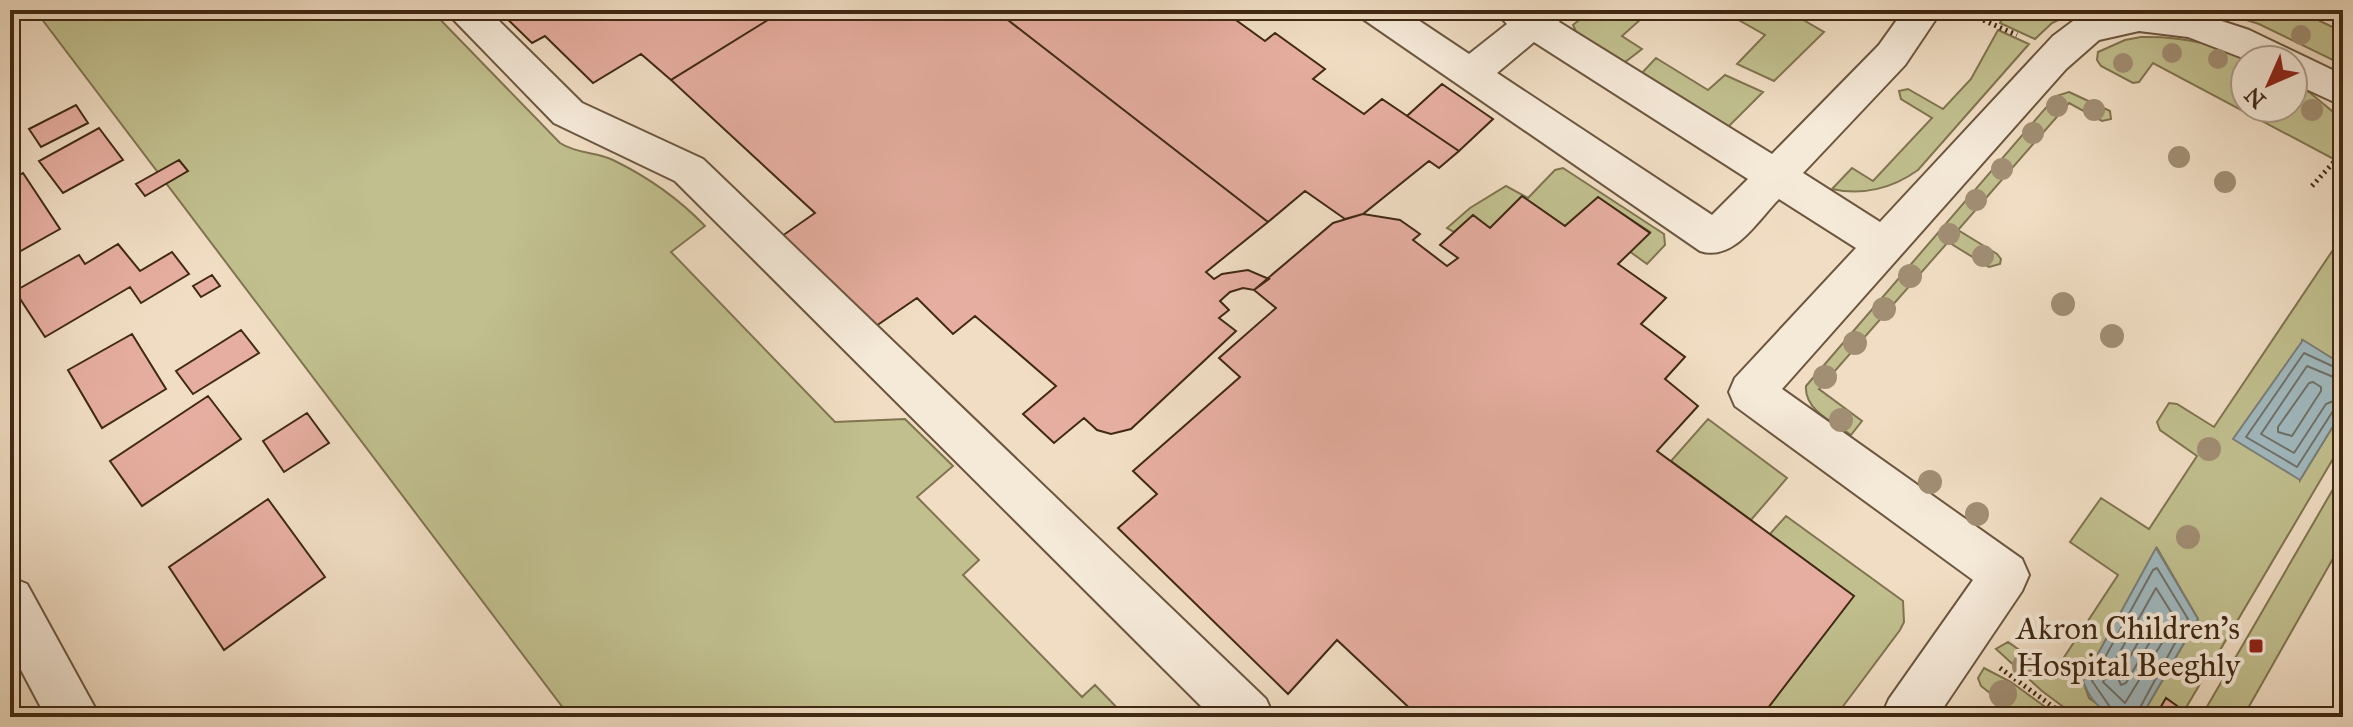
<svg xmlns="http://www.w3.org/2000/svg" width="2353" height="727" font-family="'IM FELL Great Primer',serif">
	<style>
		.green { fill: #c1bf8e; stroke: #807450; stroke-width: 2 }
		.water { fill: #a0b9bf; stroke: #7a7f7a; stroke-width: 2 }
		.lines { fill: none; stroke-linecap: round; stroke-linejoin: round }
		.shore { stroke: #707169; stroke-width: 2 }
		.building { fill: #e6aea0; stroke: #402913; stroke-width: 2 }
		.minor-casing { stroke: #6c563f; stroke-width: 4 }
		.path { stroke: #402913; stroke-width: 5; stroke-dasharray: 2 4; stroke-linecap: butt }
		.minor { fill: #f5e9d8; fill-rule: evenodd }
		.tree { fill: #a18e73 }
		.poi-dot { fill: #8f2418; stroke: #f5e9d8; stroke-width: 3 }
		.labels { text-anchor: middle; stroke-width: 8; stroke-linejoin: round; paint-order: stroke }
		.poi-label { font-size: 32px; fill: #402913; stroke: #f5e9d8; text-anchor: end }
	</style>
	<rect width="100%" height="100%" fill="#f0ddc3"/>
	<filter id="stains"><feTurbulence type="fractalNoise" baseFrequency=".0025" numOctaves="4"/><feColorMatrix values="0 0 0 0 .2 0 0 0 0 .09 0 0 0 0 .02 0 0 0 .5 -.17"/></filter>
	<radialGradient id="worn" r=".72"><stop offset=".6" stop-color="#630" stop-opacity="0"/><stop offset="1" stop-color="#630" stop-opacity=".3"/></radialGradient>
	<!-- green -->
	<path class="green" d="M35,10H431L560,143C577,154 596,152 613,160C648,177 679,199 705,226L671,252L835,422L905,419L953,466L917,497L979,560L963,575L1082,697L1095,685L1126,717H570Z
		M1591,10H1651L1622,36L1642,49L1620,66L1579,38L1573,25Z
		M1721,10H1786L1824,32L1774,81L1737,64L1765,35Z
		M2007,10H2079L2052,23L2035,39L2000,23Z
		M2215,10H2297L2343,32V65L2259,24Z
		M1998,30L2029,44L1918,170C1893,188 1863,196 1832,189L1852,168L1873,181L1932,118L1901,99L1899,91L1908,89L1943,109L1971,79Z
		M2141,37C2179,36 2213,42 2248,60H2245V108H2293V84L2309,92L2343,120V164L2153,63L2139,82L2133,83L2101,66L2097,60L2098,52L2125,40Z
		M1656,58L1708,90L1725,75L1763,92L1723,132L1638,77Z
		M2069,92L2110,111L2111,119L2102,121L2069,103L1958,230L1997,254L2001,259L2000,264L1989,267L1948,242L1819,389L1862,421L1851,435C1834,423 1804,410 1806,386L2056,96Z
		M1563,168L1664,234L1665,245L1647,264L1629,251L1650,232L1598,198L1565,226L1522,196L1490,228L1473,215L1454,232L1447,228L1470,208L1506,186L1528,198L1555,170Z
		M2343,235V279L2334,292L2343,298V365L2302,340L2300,480L2343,410V442L2184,711L2166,698L2155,717H2141L2198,619L2157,548L2083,681L2089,698L2116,717H2077L2042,691L1996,649L2008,642L2053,674L2118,575L2070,542L2101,498L2149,529L2197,456L2160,430L2157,422L2169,403L2177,404L2214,427Z
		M1708,419L1787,478L1751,520L1671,461Z
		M2343,472V541L2243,717H2201Z
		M1786,516L1903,601L1904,622L1900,630L1835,717H1761L1770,534Z
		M1984,668L2011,682L2059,717H2020L1981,686L1978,678Z"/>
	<!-- water -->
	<path class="water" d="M2303,340L2343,365V410L2300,480L2233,439Z
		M2156,548L2198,619L2141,717C2110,717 2094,711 2083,681Z"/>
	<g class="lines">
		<!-- shore -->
		<path class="shore" d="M2343,371L2304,353L2246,437L2297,467L2333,411L2343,407
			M2343,381L2307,366L2261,434L2294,453L2326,404L2343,397
			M2313,382L2321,387V391L2292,436L2278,432V427L2309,383Z
			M2156,588L2176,620L2125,703L2103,682Z
			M2159,613L2162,621L2126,683L2121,685L2118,678L2154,614Z
			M2117,717L2092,681L2153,570L2157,568L2188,619L2135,717"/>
	</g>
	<!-- building -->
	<path class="building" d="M498,10H784L671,80L641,54L593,83L545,36L532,43Z
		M784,10H995L1268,222L1206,272L1214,279L1222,274L1248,270L1269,279L1254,290L1243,288L1230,292L1220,301L1229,310L1219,318L1236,331L1131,429L1111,434L1097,430L1084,418L1054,443L1023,414L1056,386L975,316L953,334L917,298L876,326L782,236L815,213L671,80Z
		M995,10H1222L1265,41L1275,33L1325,69L1313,79L1364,114L1382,99L1459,151L1439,168L1429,161L1363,214L1345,219L1305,191L1268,222Z
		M1442,84L1493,119L1459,151L1407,116Z
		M76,105L88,123L41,147L29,129Z
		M99,128L123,160L63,193L39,161Z
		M179,160L188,171L145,196L136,184Z
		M23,173L60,229L10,257V180Z
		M1522,196L1565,226L1598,197L1650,233L1618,264L1666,298L1641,324L1685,357L1665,379L1698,406L1657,451L1854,596L1761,717H1419L1337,640L1288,694L1118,528L1157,494L1133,471L1240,377L1219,358L1276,308L1254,290L1333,223L1363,214L1400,220L1420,234L1413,240L1447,266L1458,258L1440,245L1473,215L1490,228Z
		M118,244L140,271L172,252L189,274L141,303L130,287L45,337L15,291L79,255L85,264Z
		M212,275L220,286L201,297L193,286Z
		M241,330L259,353L193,394L176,371Z
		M132,334L166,389L102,428L68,370Z
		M208,396L241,439L142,506L110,461Z
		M307,413L329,443L284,472L263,441Z
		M268,499L325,577L224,650L169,567Z
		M2166,698L2184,711L2180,717H2155Z"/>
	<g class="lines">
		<!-- minor casing -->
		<g class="minor-casing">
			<path id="minor" d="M448,10H488L582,103L703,159L1266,699L1274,717H1212L675,181L554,123L453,19Z
				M1358,10H1403L1469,54L1507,24L1494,10H1567L1559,22L1772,154L1879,45L1904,10H1942L1905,65L1803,173L1880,222L2053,36L2073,21L2106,10H2188L2249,30L2343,75V106L2293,83V60H2248L2188,37L2139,31L2099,40L2066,69L1782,389L2022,559L2029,575L2022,591L1937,717H1881L1889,699L1973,580L1735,406L1729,392L1735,378L1856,248L1779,199C1757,221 1734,262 1700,251L1363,19ZM1534,42L1748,179L1712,215L1497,73Z
				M10,577L27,584L100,717H46L10,649Z"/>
		</g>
		<!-- path -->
		<path class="path" d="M1967,13L2017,35
			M2312,186L2333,163L2343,168
			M2000,668L2067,717"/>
		<!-- minor -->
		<use href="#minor" class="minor"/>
	</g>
	<!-- trees -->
	<g class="tree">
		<circle cx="2301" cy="35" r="10"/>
		<circle cx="2172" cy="53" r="10"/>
		<circle cx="2218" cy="59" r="10"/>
		<circle cx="2123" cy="63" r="10"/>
		<circle cx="2057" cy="106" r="11"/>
		<circle cx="2094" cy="110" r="11"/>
		<circle cx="2312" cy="110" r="11"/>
		<circle cx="2033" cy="133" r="11"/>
		<circle cx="2179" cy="157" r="11"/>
		<circle cx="2002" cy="169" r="11"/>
		<circle cx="2225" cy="182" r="11"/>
		<circle cx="1976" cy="200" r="11"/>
		<circle cx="1949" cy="234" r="11"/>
		<circle cx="1983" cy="256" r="11"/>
		<circle cx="1910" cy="276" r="12"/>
		<circle cx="2063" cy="304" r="12"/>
		<circle cx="1884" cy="309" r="12"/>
		<circle cx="2112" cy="336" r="12"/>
		<circle cx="1855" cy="343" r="12"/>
		<circle cx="1825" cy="377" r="12"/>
		<circle cx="1841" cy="420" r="12"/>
		<circle cx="2209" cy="449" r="12"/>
		<circle cx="1930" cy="482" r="12"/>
		<circle cx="1977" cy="514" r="12"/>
		<circle cx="2188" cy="537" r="12"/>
		<circle cx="2026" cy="666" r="14"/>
		<circle cx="2003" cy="694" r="14"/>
	</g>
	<!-- markers -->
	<rect class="poi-dot" x="2248" y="638" width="16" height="16" rx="4"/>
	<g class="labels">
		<!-- poi labels -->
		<g class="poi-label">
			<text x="2240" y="639">Akron Children's<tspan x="2240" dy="37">Hospital Beeghly</tspan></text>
		</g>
	</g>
	<!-- margin -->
	<rect width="2353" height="727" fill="none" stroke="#f0ddc3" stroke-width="40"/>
	<rect x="12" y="12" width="2329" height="703" fill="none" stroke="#402913" stroke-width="4"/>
	<rect x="20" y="20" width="2313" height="687" fill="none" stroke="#402913" stroke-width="2"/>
	<!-- north arrow -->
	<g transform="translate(2269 84) rotate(225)"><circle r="38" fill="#f5e9d8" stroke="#ad9c89" stroke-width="2"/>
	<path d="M0-6L14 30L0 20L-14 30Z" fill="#8f2418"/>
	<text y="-12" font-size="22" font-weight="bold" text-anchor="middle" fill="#402913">N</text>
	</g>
	<rect width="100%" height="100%" filter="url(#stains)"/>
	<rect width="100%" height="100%" fill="url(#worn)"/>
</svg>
